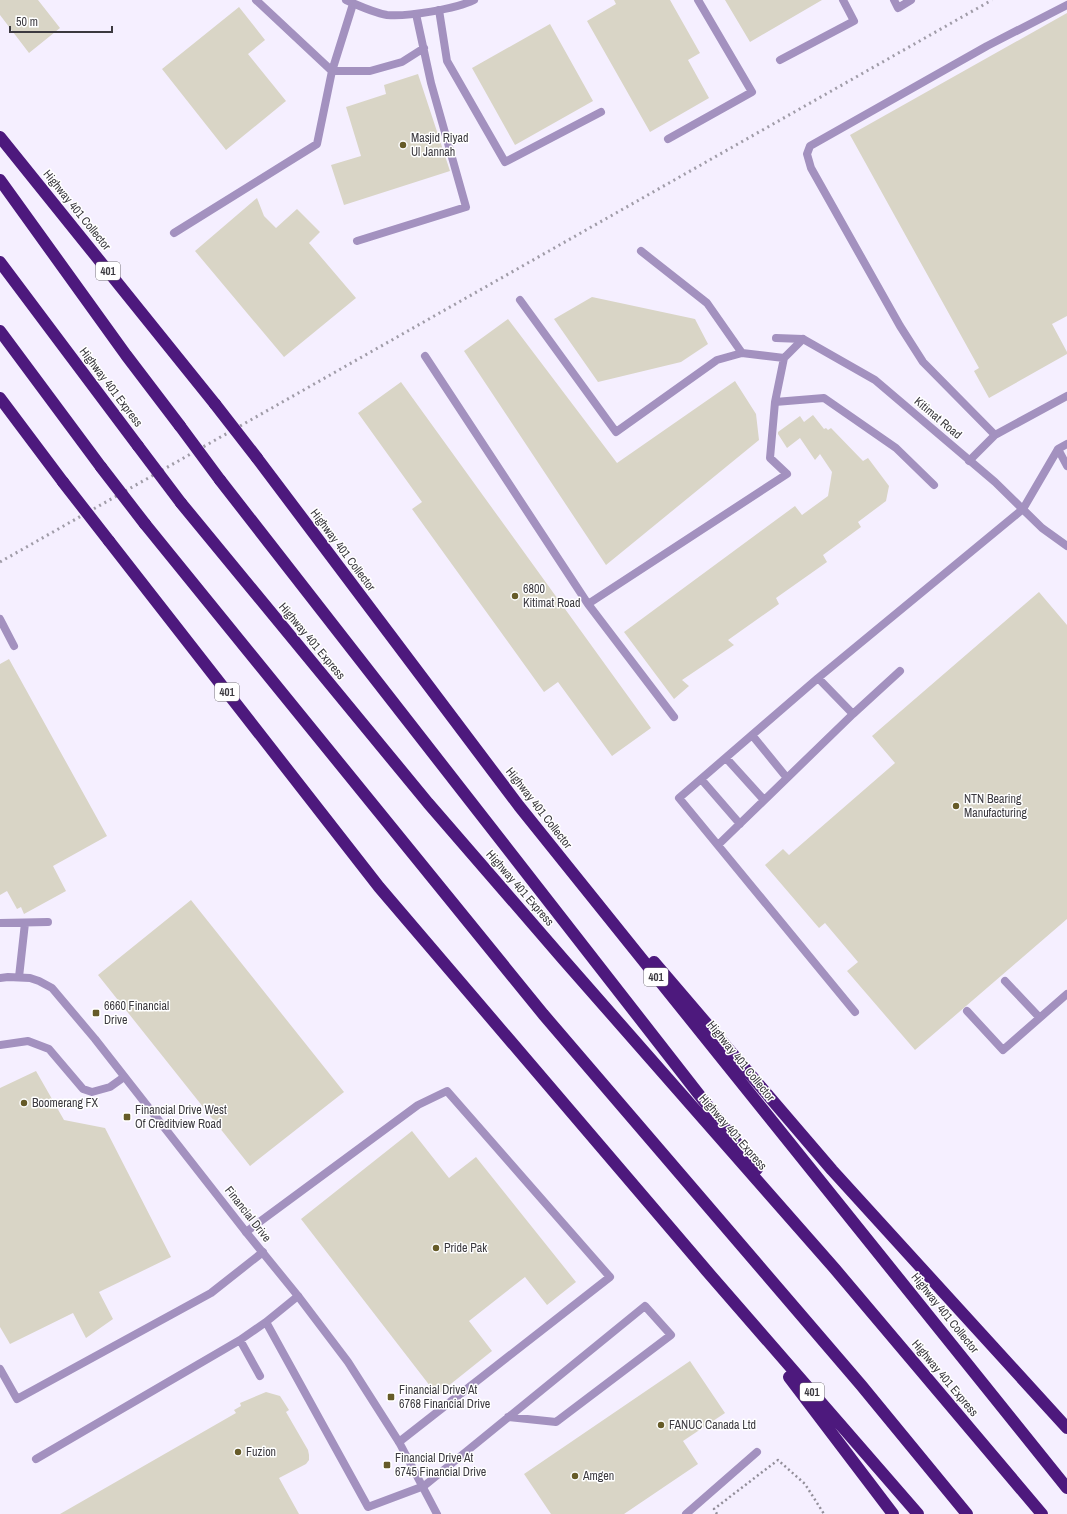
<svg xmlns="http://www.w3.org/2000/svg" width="1067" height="1514" font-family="'Archivo Narrow',sans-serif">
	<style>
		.building { fill: #d9d5c6 }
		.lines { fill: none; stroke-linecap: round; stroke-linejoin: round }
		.path { stroke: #928e99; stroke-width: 2.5; stroke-dasharray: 2 3; stroke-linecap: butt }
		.service { stroke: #a391bf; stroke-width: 8 }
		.minor { stroke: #a391bf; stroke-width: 8 }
		.tertiary { stroke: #a391bf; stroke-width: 8 }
		.motorway { stroke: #4d197d; stroke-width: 12 }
		.rail { stroke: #a09ca8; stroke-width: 3; stroke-dasharray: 2 4; stroke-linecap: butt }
		.motorway-bridge { stroke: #4d197d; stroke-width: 12 }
		.poi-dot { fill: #665b28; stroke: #fff; stroke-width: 1.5 }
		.labels { text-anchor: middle; stroke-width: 3; stroke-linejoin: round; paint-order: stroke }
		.shield { fill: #fff; stroke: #767479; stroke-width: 1 }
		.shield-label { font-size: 11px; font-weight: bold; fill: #3b393f }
		.poi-label { font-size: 12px; fill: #3b393f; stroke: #fff; text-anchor: start }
		.street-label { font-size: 12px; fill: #3b393f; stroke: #fff }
	</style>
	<rect width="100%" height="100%" fill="#f5efff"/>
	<!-- building -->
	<path class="building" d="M0,0H38L60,28L29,53L0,15Z
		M614,0H670L700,53L688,60L709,98L650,132L587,21L616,4Z
		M725,0H822L750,42Z
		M239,7L265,40L248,54L286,101L226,150L162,69Z
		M1067,13V316L1052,324L1067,352V354L989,398L974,371L979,368L850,135Z
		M550,24L593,101L515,145L472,68Z
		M418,74L450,171L344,205L331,165L361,156L346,107L386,94L384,85Z
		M257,198L264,216L276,228L297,209L320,232L309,243L356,298L284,357L195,251Z
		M592,297L695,319L708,344L681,362L598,382L554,319Z
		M508,319L617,463L735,381L756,414L759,440L606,565L464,351Z
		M401,382L651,728L612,756L558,682L544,692L412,509L422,502L358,413Z
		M813,415L824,429L826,428L828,430L831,428L863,461L868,458L889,486L886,501L858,522L861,527L823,555L827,562L776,598L779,604L728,640L734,645L682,680L689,686L674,699L624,632L795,506L802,515L828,496L832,472L820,454L815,460L800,438L787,448L778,434V432L800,416L804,422Z
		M1039,592L1067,625V919L915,1050L847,971L858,962L825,923L819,928L765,865L783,849L789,855L895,763L872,736Z
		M9,659L107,836L53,866L66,891L24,914L21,907L17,909L7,891L0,895V664Z
		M191,900L344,1092L250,1166L98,975Z
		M36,1071L64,1120L105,1128L171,1257L99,1292L113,1319L86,1338L73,1313L10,1344L0,1327V1088Z
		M412,1131L449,1178L476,1157L576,1282L547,1305L525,1277L469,1321L492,1351L437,1395L301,1219Z
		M690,1361L725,1413L683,1441L698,1464L624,1514H551L524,1474Z
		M266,1392L280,1396L289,1410L286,1412L308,1450L309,1455V1460L306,1464L279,1478L299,1514H60L236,1413L234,1410L241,1406L240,1403Z"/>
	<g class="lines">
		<!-- path -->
		<path class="path" d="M717,1514L714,1509L778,1460L805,1484L824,1514"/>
		<!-- service -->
		<path class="service" d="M256,0L332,71H370L402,62L424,48
			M894,0L898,8L911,0
			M1067,5L987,46L810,146L807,154L811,168L900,326L923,362L995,435L1067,396
			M439,10L447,61L505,162L601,112
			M780,60L854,21L843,0
			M668,139L752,92L698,0
			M174,233L317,144L332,71L353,4
			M357,241L466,207L431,83L416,14
			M641,251L707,303L742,353
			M520,300L616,432L717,360L742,353L784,358
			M425,356L588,604L674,717
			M775,402L784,358L803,339
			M1058,449L1067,466
			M969,461L995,435
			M588,604L787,474L770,458L775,402L824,398L896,448L934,485
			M0,619L14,646
			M818,678L1023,509L1058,449L1067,444
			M752,735L787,778
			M726,758L764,800
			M701,779L740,824
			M718,845L853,714
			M0,923L48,922
			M19,977L25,923
			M1005,981L1039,1017
			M967,1011L1003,1050L1067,994
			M855,1012L679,798L818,678L853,714L900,671
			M0,1045L28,1041L49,1049L83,1089L92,1092L110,1087L124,1077
			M246,1232L418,1105L447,1091L610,1277L399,1442
			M298,1296L266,1322L368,1507L424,1486L645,1306L671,1335L556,1422L508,1417
			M240,1340L260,1376
			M0,1369L17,1399L211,1293L263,1252
			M36,1459L240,1340L266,1322
			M686,1514L757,1452"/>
		<!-- minor -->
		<path class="minor" d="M346,0C357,5 375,13 387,15C406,17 456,9 474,0
			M776,338L803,339L875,380L995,482L1042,528L1067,546"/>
		<!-- tertiary -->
		<path class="tertiary" d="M0,978L8,977L30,978L39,981L52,988L95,1039L246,1232L298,1296L348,1362L399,1442L437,1514"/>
		<!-- motorway -->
		<path class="motorway" d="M0,137L215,404
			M0,180L126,355L180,426
			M0,262L138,446
			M0,331L101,467
			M0,398L63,482
			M257,458L519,806L1067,1488
			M220,480L757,1169
			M181,503L428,803L563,959L835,1269L1042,1514
			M145,524L543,1014L861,1385L967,1514
			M109,541L379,887L706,1270L918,1514
			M654,962L832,1170L1067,1428
			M789,1377L893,1514"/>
		<!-- rail -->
		<path class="rail" d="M0,562L992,0"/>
		<!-- motorway-bridge -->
		<path class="motorway-bridge" d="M215,404L257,458
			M180,426L220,480
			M138,446L181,503
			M101,467L145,524
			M63,482L109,541"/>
	</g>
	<!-- markers -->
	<g class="poi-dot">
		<circle cx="403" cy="145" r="4"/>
		<circle cx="515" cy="596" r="4"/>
		<circle cx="956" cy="806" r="4"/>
		<rect x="92" y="1009" width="8" height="8" rx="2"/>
		<circle cx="24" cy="1103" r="4"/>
		<rect x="123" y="1113" width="8" height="8" rx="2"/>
		<circle cx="436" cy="1248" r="4"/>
		<rect x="387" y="1393" width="8" height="8" rx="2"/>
		<circle cx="661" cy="1425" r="4"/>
		<circle cx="238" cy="1452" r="4"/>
		<rect x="383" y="1461" width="8" height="8" rx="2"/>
		<circle cx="575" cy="1476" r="4"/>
	</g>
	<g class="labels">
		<!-- shield labels -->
		<g class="shield">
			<rect x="96" y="262" width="24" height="18" rx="3"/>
			<rect x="215" y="683" width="24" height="18" rx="3"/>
			<rect x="644" y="968" width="24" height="18" rx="3"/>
			<rect x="800" y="1383" width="24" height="18" rx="3"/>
		</g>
		<g class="shield-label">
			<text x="108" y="275">401</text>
			<text x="227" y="696">401</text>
			<text x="656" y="981">401</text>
			<text x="812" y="1396">401</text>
		</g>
		<!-- poi labels -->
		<g class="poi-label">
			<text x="411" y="142">Masjid Riyad<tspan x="411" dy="14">Ul Jannah</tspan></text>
			<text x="523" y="593">6800<tspan x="523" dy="14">Kitimat Road</tspan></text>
			<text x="964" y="803">NTN Bearing<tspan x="964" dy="14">Manufacturing</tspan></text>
			<text x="104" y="1010">6660 Financial<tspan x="104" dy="14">Drive</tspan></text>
			<text x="32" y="1107">Boomerang FX</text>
			<text x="135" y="1114">Financial Drive West<tspan x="135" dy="14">Of Creditview Road</tspan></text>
			<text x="444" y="1252">Pride Pak</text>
			<text x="399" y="1394">Financial Drive At<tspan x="399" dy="14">6768 Financial Drive</tspan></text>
			<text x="669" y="1429">FANUC Canada Ltd</text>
			<text x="246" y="1456">Fuzion</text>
			<text x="395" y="1462">Financial Drive At<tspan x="395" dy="14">6745 Financial Drive</tspan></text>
			<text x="583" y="1480">Amgen</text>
		</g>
		<!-- street labels -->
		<g class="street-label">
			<text transform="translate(77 210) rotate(51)" y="4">Highway 401 Collector</text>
			<text transform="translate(111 387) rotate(53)" y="4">Highway 401 Express</text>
			<text transform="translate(938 418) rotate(40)" y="4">Kitimat Road</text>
			<text transform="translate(343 550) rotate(53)" y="4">Highway 401 Collector</text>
			<text transform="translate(312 641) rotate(50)" y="4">Highway 401 Express</text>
			<text transform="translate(539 808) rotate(52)" y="4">Highway 401 Collector</text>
			<text transform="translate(520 888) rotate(49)" y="4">Highway 401 Express</text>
			<text transform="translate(741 1061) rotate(51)" y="4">Highway 401 Collector</text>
			<text transform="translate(733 1132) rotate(49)" y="4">Highway 401 Express</text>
			<text transform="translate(248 1214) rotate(52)" y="4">Financial Drive</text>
			<text transform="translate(945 1313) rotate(51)" y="4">Highway 401 Collector</text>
			<text transform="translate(945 1378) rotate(50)" y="4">Highway 401 Express</text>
		</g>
	</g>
	<!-- scale -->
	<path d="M10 26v6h102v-6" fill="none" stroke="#3b393f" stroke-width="2"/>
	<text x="16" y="26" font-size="12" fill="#3b393f" stroke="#ffffff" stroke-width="3" paint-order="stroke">50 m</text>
</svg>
